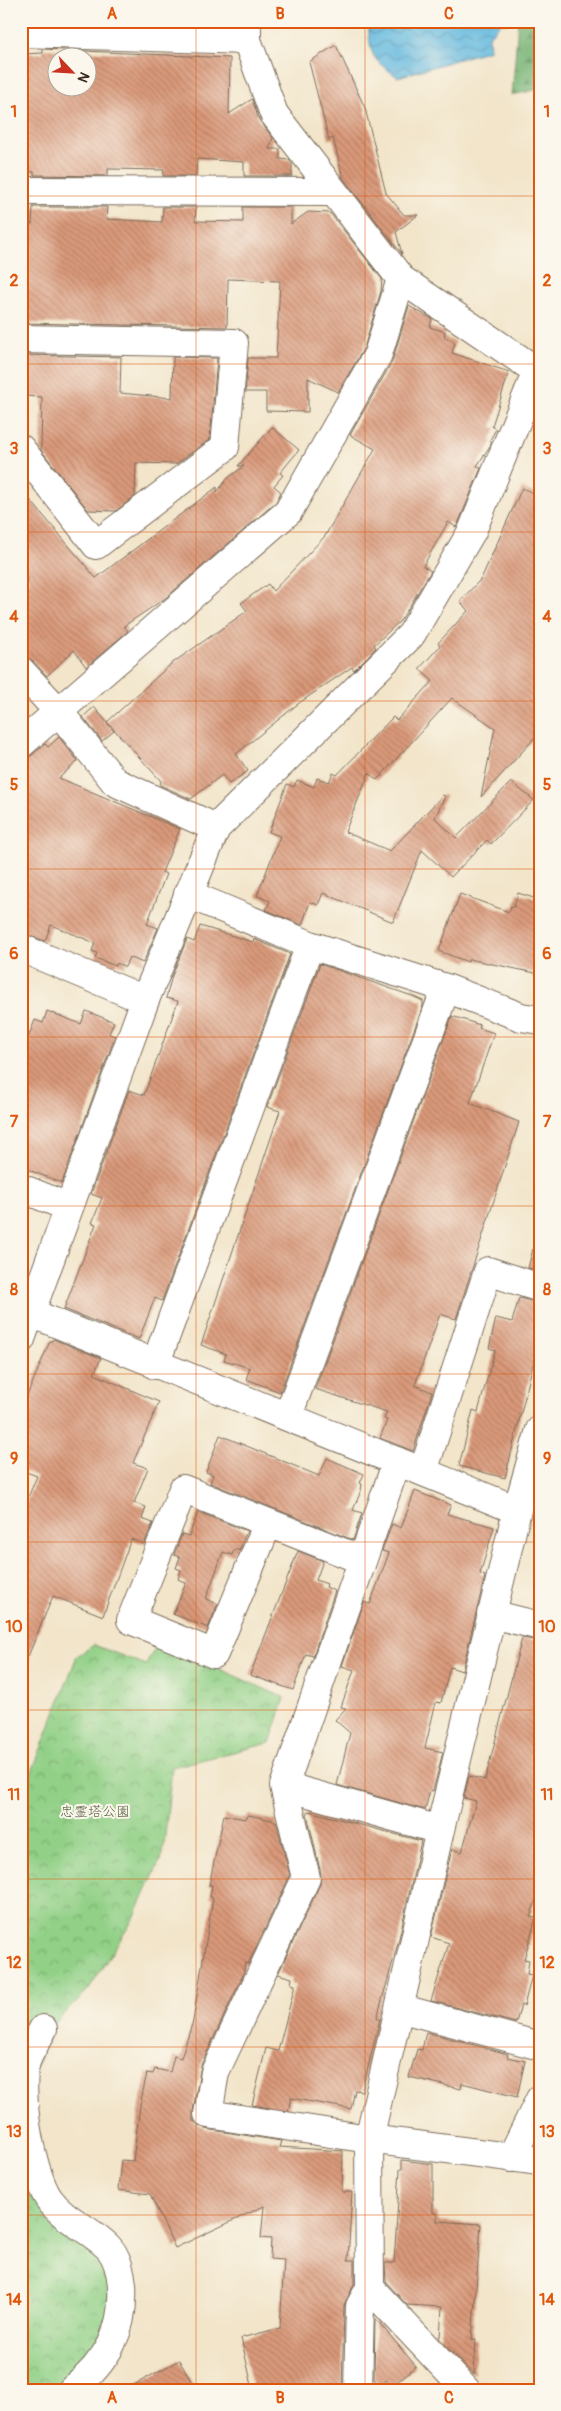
<svg xmlns="http://www.w3.org/2000/svg" width="561" height="2411" font-family="Pangolin,'Klee One',sans-serif">
	<style>
		.forest { fill: url(#forest-firs); stroke: #586e48 }
		.park { fill: url(#park-crowns); stroke: #667d52 }
		.water { fill: url(#water-waves); stroke: #4f727e }
		.building { fill: url(#building-back-hatch); fill-rule: evenodd }
		.lines { fill: none; stroke-linecap: round; stroke-linejoin: round }
		.street-casing { stroke: #7b6b5a; stroke-width: 30 }
		.street { stroke: #fff; stroke-width: 28 }
		.grid { fill: none; stroke: #df570d; stroke-width: 1; stroke-opacity: 0.55 }
		.labels { text-anchor: middle; stroke-width: 4; stroke-linejoin: round; paint-order: stroke }
		.park-label { font-size: 14px; fill: #555c3d; stroke: #fbf7ec }
		.neatline { fill: none; stroke: #df570d; stroke-width: 2 }
		.grid-label { font-size: 16px; text-anchor: middle; font-weight: bold; fill: #df570d }
	</style>
	<defs>
		<pattern id="forest-firs" width="22" height="20" patternUnits="userSpaceOnUse" patternTransform="scale(1.25)"><rect width="22" height="20" fill="#74b273"/><path d="M5 1l3.5 6h-7zM16 11l3.5 6h-7z" fill="#60915e"/></pattern>
		<pattern id="park-crowns" width="20" height="18" patternUnits="userSpaceOnUse" patternTransform="scale(1.25)"><rect width="20" height="18" fill="#91d086"/><path d="M2 6a3 3 0 1 1 6 0M12 15a3 3 0 1 1 6 0" fill="none" stroke="#78a96d"/></pattern>
		<pattern id="water-waves" width="16" height="10" patternUnits="userSpaceOnUse" patternTransform="scale(1.25)"><rect width="16" height="10" fill="#63b9df"/><path d="M0 5q4-4 8 0t8 0" fill="none" stroke="#5397b4"/></pattern>
		<pattern id="building-back-hatch" width="6" height="6" patternUnits="userSpaceOnUse" patternTransform="scale(1.25)"><rect width="6" height="6" fill="#da997a"/><path d="M-1 5l2 2M0 0l6 6M5-1l2 2" fill="none" stroke="#b27d63"/></pattern>
	</defs>
	<rect width="100%" height="100%" fill="#fbf7ec"/>
	<filter id="ink" filterUnits="userSpaceOnUse"><feTurbulence type="fractalNoise" baseFrequency=".02" numOctaves="2"/><feDisplacementMap in="SourceGraphic" scale="10" xChannelSelector="R" yChannelSelector="G"/><feConvolveMatrix kernelMatrix="1 2 1 2 8 2 1 2 1" color-interpolation-filters="sRGB"/></filter>
	<filter id="wash" filterUnits="userSpaceOnUse"><feTurbulence type="fractalNoise" baseFrequency=".0096" numOctaves="4" result="noise"/><feDisplacementMap in="SourceGraphic" scale="20" xChannelSelector="R" yChannelSelector="G"/><feGaussianBlur stdDeviation="1.12" result="paint"/><feColorMatrix in="noise" values="0 0 0 0 0 0 0 0 0 0 0 0 0 0 0 0 0 1.4 0 .05"/><feComposite in="paint" operator="in"/></filter>
	<g filter="url(#wash)">
		<rect width="100%" height="100%" fill="#f2e5ca"/>
		<!-- forest -->
		<path class="forest" d="M518,21H540V89L512,95Z"/>
		<!-- park -->
		<path class="park" d="M158,1642L285,1698L270,1743L172,1767L163,1854L134,1918L88,1990L55,2023L21,2099V1800L77,1656L94,1645L146,1665Z
			M21,2192L33,2198L97,2251L108,2284L110,2314L102,2342L80,2374L48,2390H21Z"/>
		<!-- water -->
		<path class="water" d="M368,21H521V22L501,23L489,36L490,50L398,77C370,59 370,54 368,21Z"/>
		<g id="blocks">
			<!-- building -->
			<path class="building" d="M336,45L365,108L386,193L404,215H418L396,232L402,254L343,178L333,138L329,140L309,62Z
				M43,49L230,58L229,114L252,99L259,120L273,138L269,149H280V159L289,160L292,164V176H244V162L197,159L196,176H163L164,170L108,169V176L34,175V172L21,171L23,107H21V54L43,53ZM58,58H88V88H58Z
				M33,207H107L106,219L162,222L163,207H196L195,221L243,222V207H291V224L308,212L330,213L382,279L381,291L364,348L338,392L308,378V412L266,411V392H245L248,358H276L280,281L228,279L227,327L21,323V224H32Z
				M409,306L432,319L430,327L445,332L444,337L455,342L452,353L509,372L492,426L496,429L490,440L492,442L490,446L477,466L481,468L458,524L456,527L448,522L423,566L431,571L401,620L374,645L376,648L354,670L352,667L299,703L236,754L248,771L229,784L222,775L191,799L160,785L161,781L107,722L171,664L247,611L241,603L268,584L273,591L325,536L375,449L350,435L392,362Z
				M21,355L121,357L120,393L172,398L173,357L217,358L210,439L176,464L136,463L135,496L116,511L88,510L41,450L42,397L21,396Z
				M272,427L299,450L280,473L283,475L274,486L281,492L276,502L167,597L124,626L128,631L86,667L74,650L47,676L32,660L21,656V586L29,580L21,570V489L96,578L217,487V492L228,478L244,466H238Z
				M522,488L540,496V729L531,742L481,797L495,728L452,698L377,780L369,773L345,832L390,851L443,795L445,796L435,818L456,838L511,782L534,800L491,844L487,840L451,877L422,850L393,922L323,893L318,905L310,902L302,925L266,910L270,901L257,896L280,836L269,832L287,784L294,787L297,780L314,787L317,778L329,782L333,773L337,775L393,717L397,720L433,681L419,669L440,646L438,643L468,611L460,601L481,579Z
				M94,707L114,731L102,741L83,717Z
				M59,737L78,761L59,778L180,829L162,872L166,874L147,924L158,928L143,963L129,957L125,967L117,963L116,966L95,958L97,953L92,951L95,943L51,925L45,941L21,933V759L31,756L45,744L48,747Z
				M518,893L540,900V974L469,959L468,962L439,951L460,894L509,912L511,906L514,907Z
				M200,926L253,942L254,939L290,954L162,1301L155,1298L139,1339L64,1309L96,1224L92,1223L102,1198L91,1194L129,1090L144,1095L178,1001L166,998L172,976L187,939L194,942Z
				M320,964L412,996L423,1001V1006L280,1392L246,1379L250,1368L224,1360L226,1354L201,1345L280,1111L267,1107Z
				M47,1011L81,1024L86,1011L114,1022L109,1034L115,1036L62,1183L21,1167V1055L35,1020L43,1023Z
				M452,1016L480,1025L479,1028L494,1033L470,1103L519,1122L456,1319L440,1314L415,1385L432,1392L413,1451L380,1438L387,1420L384,1419L387,1412L315,1389Z
				M533,1249L540,1250V1271L528,1268Z
				M519,1298L540,1303V1361L534,1360L505,1478L459,1466L473,1410L478,1412L495,1350L489,1348L496,1318L512,1322Z
				M53,1339L101,1358L94,1374L159,1402L133,1463L148,1468L134,1503L146,1507L142,1519L153,1523L144,1544L131,1539L103,1616L53,1596L22,1671L21,1514L37,1476L21,1470V1410L50,1341H52Z
				M220,1435L319,1476L327,1458L364,1474L360,1483L362,1484L361,1491L353,1510L362,1513L353,1540L210,1483L213,1475L206,1472Z
				M415,1491L451,1505L447,1514L494,1527L480,1574L485,1576L462,1671L450,1667L441,1703L436,1702L425,1748L443,1752L433,1791L430,1790L425,1810L337,1785L350,1733L335,1720L346,1708L341,1707L354,1670L342,1666L364,1602L370,1604L389,1553L382,1551L392,1524L401,1528Z
				M198,1512L247,1531L239,1551L235,1549L232,1555L223,1552L206,1599L218,1604L208,1628L173,1614L186,1583L178,1579L181,1570L176,1568L180,1557L174,1555L182,1534L189,1536Z
				M298,1551L323,1561L316,1580L327,1584L326,1587L335,1591L313,1656L306,1654L293,1690L250,1675Z
				M522,1638L540,1641V1889L530,1917L536,1918L524,1959L529,1960L527,1974L532,1975L524,2006L521,2005L516,2023L431,2001L449,1943L431,1937L452,1849L462,1852L476,1801L464,1798L469,1776L485,1780Z
				M309,1811L421,1841L398,1943L377,2018L380,2019L362,2091L355,2090L351,2109L291,2098L288,2111L252,2105L266,2048L278,2051L295,1985L291,1984L292,1978L278,1974L320,1884L321,1874L307,1814Z
				M224,1815L245,1819L249,1815L276,1821L290,1876L248,1964L245,1963L243,1975L201,2065L193,2111V2121L206,2129L281,2141L279,2147L343,2151L342,2192H352L348,2260H354V2284L344,2306L342,2390H253L241,2338L280,2328L284,2260L270,2259L271,2239L261,2238L264,2206L175,2248L150,2194L118,2190L121,2160L133,2161L140,2105L147,2073L153,2074L155,2069L170,2072L174,2056L181,2058L193,2021L213,1898L210,1897L212,1885H209Z
				M426,2032L508,2054L507,2057L525,2061L517,2097L462,2083L461,2089L409,2077L417,2049L422,2050Z
				M402,2160L433,2164V2213H437V2221L481,2224L472,2339H476L474,2375L438,2337H440L442,2307L407,2305L386,2282L385,2263H394L400,2169H402Z
				M375,2318L416,2366L392,2386L387,2380L380,2386L374,2379Z
				M179,2360L196,2390H125Z"/>
		</g>
	</g>
	<g filter="url(#ink)">
		<use href="#blocks" fill-opacity="0" stroke="#7b6b5a" stroke-width="1"/>
		<g class="lines">
			<!-- street casing -->
			<g class="street-casing">
				<path id="street" d="M21,33L247,40
					M21,191L333,192
					M21,339L234,343L225,447L96,545L21,449
					M21,671L59,712L115,782L216,828
					M21,744L288,512L378,354L401,279
					M188,894L310,945L446,988L521,1017L540,1020
					M21,948L145,1000
					M21,1188L68,1207
					M31,1313L517,1510
					M21,1339L145,1000L216,828L411,635L472,531L537,371L401,279L274,114L247,40V21
					M155,1365L310,945
					M288,1416L446,988
					M397,1461L284,1786L306,1878L215,2072L208,2114L369,2139L540,2161
					M423,1472L488,1271L540,1288
					M268,1523L214,1654L131,1620L183,1489L362,1560
					M491,1614L540,1626
					M284,1786L440,1830
					M399,2008L540,2046
					M43,2029C38,2039 31,2049 27,2059C16,2089 31,2173 49,2199C64,2220 90,2229 108,2247C117,2256 121,2273 122,2285C125,2330 107,2362 72,2390
					M511,2158L540,2099
					M358,2390L360,2306L370,2288
					M466,2390L370,2288L369,2139L440,1830L517,1510L540,1430"/>
			</g>
			<!-- street -->
			<use href="#street" class="street"/>
		</g>
	</g>
	<!-- grid -->
	<path class="grid" d="M196,21V2390M365,21V2390M21,196H540M21,364H540M21,532H540M21,701H540M21,869H540M21,1037H540M21,1206H540M21,1374H540M21,1542H540M21,1710H540M21,1879H540M21,2047H540M21,2215H540"/>
	<g class="labels">
		<!-- park labels -->
		<g class="park-label">
			<text x="95" y="1816">忠霊塔公園</text>
		</g>
	</g>
	<!-- margin -->
	<rect width="561" height="2411" fill="none" stroke="#fbf7ec" stroke-width="55"/>
	<!-- north arrow -->
	<g transform="translate(72 72) rotate(115)"><circle r="24" fill="#fbf7ec" stroke="#aea59a"/>
	<path d="M0-4L9 19L0 12L-9 19Z" fill="#c8321e"/>
	<text y="-8" font-size="14" font-weight="bold" text-anchor="middle" fill="#3b2a1e">N</text>
	</g>
	<rect x="28" y="28" width="506" height="2356" class="neatline"/>
	<g class="grid-label">
		<text x="112" y="19">A</text>
		<text x="280" y="19">B</text>
		<text x="449" y="19">C</text>
		<text x="14" y="117">1</text>
		<text x="547" y="117">1</text>
		<text x="14" y="286">2</text>
		<text x="547" y="286">2</text>
		<text x="14" y="454">3</text>
		<text x="547" y="454">3</text>
		<text x="14" y="622">4</text>
		<text x="547" y="622">4</text>
		<text x="14" y="790">5</text>
		<text x="547" y="790">5</text>
		<text x="14" y="959">6</text>
		<text x="547" y="959">6</text>
		<text x="14" y="1127">7</text>
		<text x="547" y="1127">7</text>
		<text x="14" y="1295">8</text>
		<text x="547" y="1295">8</text>
		<text x="14" y="1464">9</text>
		<text x="547" y="1464">9</text>
		<text x="14" y="1632">10</text>
		<text x="547" y="1632">10</text>
		<text x="14" y="1800">11</text>
		<text x="547" y="1800">11</text>
		<text x="14" y="1968">12</text>
		<text x="547" y="1968">12</text>
		<text x="14" y="2137">13</text>
		<text x="547" y="2137">13</text>
		<text x="14" y="2305">14</text>
		<text x="547" y="2305">14</text>
		<text x="112" y="2403">A</text>
		<text x="280" y="2403">B</text>
		<text x="449" y="2403">C</text>
	</g>
</svg>
